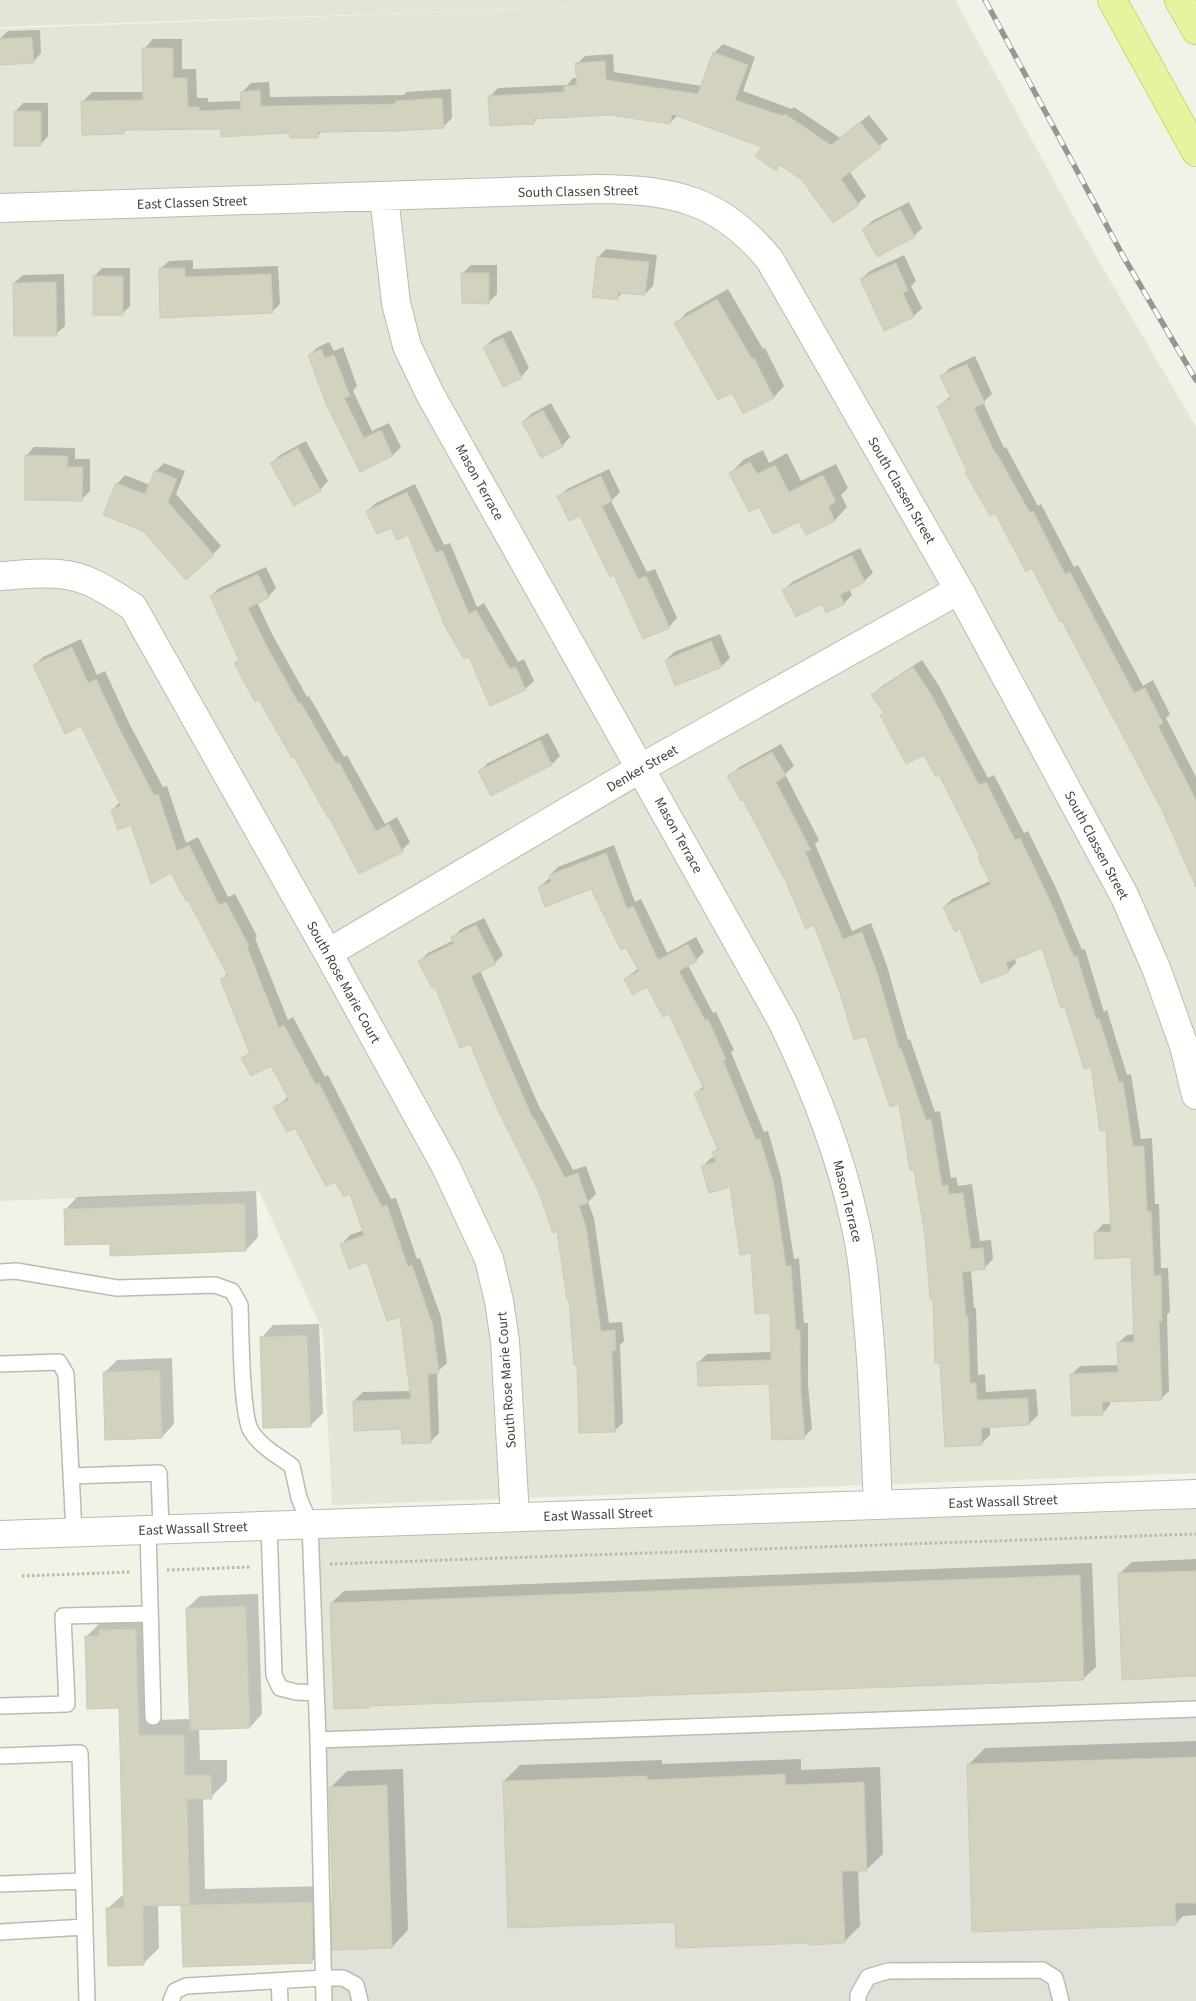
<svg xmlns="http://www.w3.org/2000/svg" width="1196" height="2001" font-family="'Source Sans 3',sans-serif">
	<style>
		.residential { fill: #e4e5d6 }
		.industrial { fill: #e1e1d9 }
		.shadow { fill: #0003 }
		.building { fill: #d2d2be; stroke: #cbccb2 }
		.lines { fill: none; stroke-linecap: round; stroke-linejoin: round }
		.lane-casing { stroke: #bbbcab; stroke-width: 18 }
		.street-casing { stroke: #bbbcab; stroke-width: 30 }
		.primary-casing { stroke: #cad671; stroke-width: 30 }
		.path { stroke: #babc9e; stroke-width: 3; stroke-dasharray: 2.5 2.5; stroke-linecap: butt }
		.lane { stroke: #fff; stroke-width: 15 }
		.street { stroke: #fff; stroke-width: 28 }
		.primary { stroke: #e8f39f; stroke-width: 28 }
		.rail-casing { stroke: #969696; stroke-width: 5.5 }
		.rail { stroke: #fff; stroke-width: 4; stroke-dasharray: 11; stroke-linecap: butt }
		.labels { text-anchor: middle; stroke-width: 4.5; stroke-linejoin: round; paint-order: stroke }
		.street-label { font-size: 14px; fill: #444437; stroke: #fff }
	</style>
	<rect width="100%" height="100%" fill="#f1f2e8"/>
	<!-- residential -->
	<path class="residential" d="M0,0H955L1087,241L1196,427V1473L332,1505L323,1332L259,1191L0,1201V29L573,7L0,27Z
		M1196,1494V1709L318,1740L310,1524Z"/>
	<!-- industrial -->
	<path class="industrial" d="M1196,1709V2001H324L318,1740Z"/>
	<!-- shadow -->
	<path class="shadow" d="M40,30L41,53L33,62L0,46V39L8,31Z
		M153,39H182V69H196L197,98H208V102L242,101V92L251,83L269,82L270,97L404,95L406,92L451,89L452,118L443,127L323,130L317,137L292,131L222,128L127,129L123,133L82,102L92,92H144V49Z
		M723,44L755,57L743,91L792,109L794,107L840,138L869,115L888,139L849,171L866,196L858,204L803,179L781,164L776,169L764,146L678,115L670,123L610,114L538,118L533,123L489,97L498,88L567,85L573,78H578L577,64L585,56L613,54L614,72L702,86L714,53Z
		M23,103H48V136L40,145L15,112Z
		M909,202L922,228L914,236L864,229L872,221Z
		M606,249L657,255L653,286L645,294L624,292L617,298L598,257Z
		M904,255L916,281L911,286L922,308L914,316L861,279L870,271Z
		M193,260V269L278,266L280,304L272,312L160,269L169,261Z
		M471,265H497V294L489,302L463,273Z
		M102,268H130V306L122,314L94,277Z
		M64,274L65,326L56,334L14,283L23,275Z
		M728,289L763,349L765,348L784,386L774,397L743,412L733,391L676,324L686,313Z
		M511,330L529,368L521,377L503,385L485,347L493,339Z
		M329,342L334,351L343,347L357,386L353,391L372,431L389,423L401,447L393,455L360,471L309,355L318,347Z
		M975,356L992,394L983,402L1004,448L1006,447L1038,506L1041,504L1074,567L1078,565L1143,686L1153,680L1170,714L1166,718L1196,777V866L1032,567L968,471L939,406L951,396L942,376L950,368Z
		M551,403L570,437L562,446L523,422L531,414Z
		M306,441L328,481L320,490L294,504L272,463L280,455Z
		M34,447L75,448V459H90V491L82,499L26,456Z
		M763,450L769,463L787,453L801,481L836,464L848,488L841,495L847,507L835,520L807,534L800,520L759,505L731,473L743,460Z
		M164,463L185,471L176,494L221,546L213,554L117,484L125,475L150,485L156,471Z
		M609,469L620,492L611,501L647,572L655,569L677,618L669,627L615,573L580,515L559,497L567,489Z
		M415,484L444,545L450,543L477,607L484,603L518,662L524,659L534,681L525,689L469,655L408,533L391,526L367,511L376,503Z
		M860,548L873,573L864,581L849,589L852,595L844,603H823L784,590L792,582Z
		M266,567L276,588L268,597L257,602L271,632L307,697L309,696L344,757L347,755L385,824L397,817L410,842L402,850L330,815L295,755L235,663L240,659L211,596L219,588Z
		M720,634L730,658L722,666L666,660L674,652Z
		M81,639L97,675L105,671L130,725L163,787L167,786L186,843L198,837L228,897L235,894L257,936L255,938L288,1020L293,1017L325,1077L328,1075L391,1199L396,1198L417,1259L420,1258L441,1317L447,1363L437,1372L439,1433L430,1442L354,1401L363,1392L411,1391L401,1315L368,1261L342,1244L350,1235L364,1230L351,1192L336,1180L296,1126L275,1108L289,1096L271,1064L243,1059L251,1051L221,980L228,973L189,898L172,872L132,824L112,810L120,802L81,725L35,665L43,657Z
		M922,660L939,686L988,778L994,775L1024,833L1028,831L1056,888L1082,950L1085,949L1104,1012L1107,1010L1127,1075L1131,1074L1141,1139L1152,1138L1155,1204H1159L1161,1268H1168L1170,1312L1167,1315L1169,1391L1161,1399L1110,1401V1405L1102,1414L1072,1374L1080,1366L1119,1365L1118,1343L1127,1335L1135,1334L1132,1256L1095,1233L1103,1224H1112L1107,1129L1092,1065L1065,1006L1043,946L1015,959L1016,963L1008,971L961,927L944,907L952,899L990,881L981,856L939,773L925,753L885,713L873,695L881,687Z
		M548,733L560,756L552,764L492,794L480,771L488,763Z
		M781,744L794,766L785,774L819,840L815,844L852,931L871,923L887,966L908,1040L910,1039L935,1112L940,1111L951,1178L956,1177L958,1186L972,1184L980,1241L991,1240L993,1259L984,1268L971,1269L974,1308H976L978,1375L985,1374L986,1392L1036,1389L1038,1415L1029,1424L990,1426V1435L981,1444L941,1361L926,1234L915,1168L900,1103L867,1035L840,989L815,924L787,881L743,798L729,777L738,768Z
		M614,845L635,902L641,899L667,953L696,937L704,952L696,960L688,965L713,1013L716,1012L734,1050L731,1052L764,1132L768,1131L781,1177L794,1259L799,1258L804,1323H808V1385L812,1429L804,1437L770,1382L699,1362L707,1354L772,1352V1312L731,1185L703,1166L711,1158L715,1157L714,1152L718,1148L696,1094L703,1086L669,1012L648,985L625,979L639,968L592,888L539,887L551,877L550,875L558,867Z
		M484,918L503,955L495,963L480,970L541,1111H542L573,1170L586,1166L596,1194L588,1202L594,1218L609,1323L622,1322L624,1341L620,1345L623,1423L614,1431L578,1363L571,1298L558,1230L470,1042L420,961L428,953L454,940L453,937L461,929Z
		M256,1191L258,1237L246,1250L111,1242L65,1210L77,1197Z
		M319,1324L323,1413L310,1426L261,1338L273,1325Z
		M172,1358L174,1424L162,1437L104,1373L117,1360Z
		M1196,1559V1675L1119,1574L1132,1562Z
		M1092,1563L1096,1667L1083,1679L331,1603L344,1591Z
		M258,1594L262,1714L250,1727L199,1729L200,1760H227V1781L211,1797L203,1798L205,1889L328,1886V1946L311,1962L185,1903L158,1904L159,1948L143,1964L108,1908L125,1893L120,1706L86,1637L102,1621L151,1614L155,1720L191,1719L187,1608L200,1596Z
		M1196,1741V1915L1183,1916L1175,1924L968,1765L985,1748Z
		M801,1759V1770L880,1767L883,1854L867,1869L858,1870L860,1926L844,1942H812L676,1921L504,1781L520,1765L662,1760V1764Z
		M403,1769L408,1930L392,1947L332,1902L335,1899L331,1787L347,1771Z"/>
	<!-- building -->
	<path class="building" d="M32,37L34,63L0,65V39Z
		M142,48H173V78H187L188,107H199V111L241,109L240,92L260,90L261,106L396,104L395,101L442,98L444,128L397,131L318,132V138H290V133L221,137V129L123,130L124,134L82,135L81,101L143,100Z
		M713,52L748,65L735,100L783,116L785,114L831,145L860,122L881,148L841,179L859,205L833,223L802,180L780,165L776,171L755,156L762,147L672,114L670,124L610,115L534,119V124L490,126L488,96L564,92V86L577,85L575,63L605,61L606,80L698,94Z
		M14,111H41V146H14Z
		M900,209L915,237L877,257L862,229Z
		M597,257L649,262L645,295L618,293V300L592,297Z
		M896,263L908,290L903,293L914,317L884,331L860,279Z
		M159,268H185V277L271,274L273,313L160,318Z
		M461,273H489V304L462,303Z
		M93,276H123V315H93Z
		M56,282L57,336H14L13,283Z
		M717,299L752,359L754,358L774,398L743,414L732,393L718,400L674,323Z
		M503,338L522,378L503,387L483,347Z
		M321,349L325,358L334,355L350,396L344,398L364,438L381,430L393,456L360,472L327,406L308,355Z
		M967,364L985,403L974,408L996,455L997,454L1030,513L1033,511L1065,574L1070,572L1134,693L1145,688L1163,723L1158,726L1196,800V887L1161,808L1062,621L1060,622L1032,568L1026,572L995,513L990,516L965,472L967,471L937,406L951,399L940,376Z
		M543,410L563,447L541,458L522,422Z
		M298,448L321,491L294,506L270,463Z
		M25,455L68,456L67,467H83L82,501L25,500Z
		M750,462L757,474L775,465L789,492L823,475L836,502L828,506L835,521L806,535L799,522L773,534L759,507L749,512L729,473Z
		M155,470L177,479L168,502L214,555L186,580L143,531L103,515L116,483L145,494Z
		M601,476L612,501L602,506L638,579L646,576L670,628L643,639L614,575L610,577L580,516L569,521L557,496Z
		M407,492L436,553L442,550L469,614L476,610L510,669L516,667L526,690L490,706L469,657L464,659L445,626L408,535L397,540L391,528L377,534L366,511Z
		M852,555L865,582L840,595L845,604L826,613L822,604L796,617L782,590Z
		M258,574L269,598L248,608L264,641L299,704L301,703L336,764L339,762L376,831L389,824L403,852L359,874L329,817L328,818L294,757L292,758L259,700L255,702L234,663L239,660L210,596Z
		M711,641L722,667L675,686L665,660Z
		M72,647L88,683L96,679L122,734L154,795L158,794L177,851L189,845L219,905L226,902L249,946L247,947L279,1028L284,1025L316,1085L319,1083L382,1207L387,1205L408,1267L412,1265L433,1326L439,1373L428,1374L431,1443L402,1444L401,1429L354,1431L353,1401L411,1399L400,1317L387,1321L367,1262L349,1269L340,1244L364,1235L350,1194L344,1197L335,1182L326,1186L295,1128L287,1132L273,1107L289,1099L271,1066L251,1076L241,1058L250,1054L220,979L228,976L188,900L186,901L171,873L151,884L131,825L118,830L111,810L121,806L81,726L65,734L33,665Z
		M913,667L931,694L979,785L986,782L1015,840L1020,838L1048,896L1074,957L1077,956L1096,1019L1099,1018L1119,1082H1123L1133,1146H1144L1147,1212L1151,1211L1154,1276L1161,1275L1162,1321H1159L1162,1400L1102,1402L1103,1415L1072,1416L1070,1374L1118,1372L1117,1342H1134L1131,1257L1095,1259L1094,1232H1111L1106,1130L1100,1131L1091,1067L1084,1069L1065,1007L1061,1008L1042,948L1006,963L1009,972L981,983L960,929L955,932L943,907L991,884L978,858L980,856L939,775L936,777L924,755L906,764L880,715L884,713L871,695Z
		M540,740L552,765L491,796L478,771Z
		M772,752L786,776L776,782L811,850L805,852L843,939L862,932L878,975L899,1048H901L926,1120L931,1119L942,1186L948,1185L949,1194L963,1193L971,1249L983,1248L985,1269L962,1272L966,1317L968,1316L970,1383H976L977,1400L1028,1398L1029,1425L981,1428L982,1445L945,1447L940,1363H935L933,1299H930L925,1235L914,1170H910L899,1104L890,1107L866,1036L854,1040L839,990L814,925L806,929L786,882L743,800L741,801L727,776Z
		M606,853L627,909L633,906L658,960L688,944L697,961L679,971L705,1020L708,1019L726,1059L723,1060L756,1140L760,1139L774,1185L786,1266H791L796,1330H800L801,1394L805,1439L772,1440L769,1384L698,1386L697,1362L771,1360L770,1313L755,1314L751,1253L740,1255L730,1187L709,1193L701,1166L716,1162L712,1152L718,1150L694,1093L704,1089L669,1014L663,1017L647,987L632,995L624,979L639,971L626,948L621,950L591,889L545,907L538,887L551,882L549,875Z
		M476,925L496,964L471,976L533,1119L534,1118L565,1178L578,1173L588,1203L579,1206L586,1227L601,1331L615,1330L616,1350L612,1351L615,1432L579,1433L577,1365H574L569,1300H567L557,1231L553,1233L538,1190L500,1115L470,1044L460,1048L435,987L432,988L418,961L454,943L451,937Z
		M245,1203L246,1251L110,1256V1244L65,1245L64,1209Z
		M307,1335L311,1427L263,1428L260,1337Z
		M160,1370L162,1438L105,1440L103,1372Z
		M1196,1571V1676L1122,1680L1118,1573Z
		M1080,1575L1084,1680L369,1706V1708L334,1709L330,1603Z
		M246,1606L250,1728L190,1730L186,1608Z
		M136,1629L139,1735H184L185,1775H211L212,1799H187L190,1905L143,1906L144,1965L108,1966L106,1908L124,1907L119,1708L87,1709L85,1636H99V1630Z
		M1196,1757V1903H1175L1176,1925L972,1932L967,1764Z
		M785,1774L786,1785L864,1782L867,1871H842L845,1943L810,1945V1943L676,1948L675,1922L508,1928L503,1781L647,1776V1780Z
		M387,1785L392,1948L332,1950L331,1901H333L329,1787Z
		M312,1902L313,1951H312V1963L183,1967L181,1905Z"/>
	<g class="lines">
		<!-- lane casing -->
		<g class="lane-casing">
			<path id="lane" d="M0,1272L16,1271L117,1288L215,1285L232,1291L240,1305C241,1329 241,1415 251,1431C260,1446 278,1456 292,1466L299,1498L310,1524L318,1740L324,2001
				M0,1364L59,1362L66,1374L74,1532
				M71,1476L159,1473L161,1529
				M269,1525L274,1675L280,1688L296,1692L316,1693
				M148,1529L153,1717
				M0,1706L67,1704L63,1616L150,1614
				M318,1740L1196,1709
				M0,1756L80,1753L87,2001
				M0,1884L83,1881
				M0,1932L85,1927
				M279,1981L280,2001
				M171,2001L175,1991L186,1986L324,1978H343L356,1985L360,2001
				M858,2001V1995L868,1977L888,1971L1042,1970L1055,1978L1061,2001"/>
		</g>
		<!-- street casing -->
		<g class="street-casing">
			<path id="street" d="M384,196L396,303L407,346L430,394L782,1021C813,1085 840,1153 855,1223C862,1252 865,1282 867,1312C874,1376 875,1441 878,1505
				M0,208L598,189C674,190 720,199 770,260L959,590L1125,897L1156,968L1184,1046L1196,1095
				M0,576C19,575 40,572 59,574C87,576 110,592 133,607L328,953L446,1167L489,1259L499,1301L505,1341L515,1517
				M328,953L641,768L959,590
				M0,1535L1196,1494"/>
		</g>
		<!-- primary casing -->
		<g class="primary-casing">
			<path id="primary" d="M1112,0L1196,152
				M1179,0L1196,30"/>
		</g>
		<!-- path -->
		<path class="path" d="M330,1564L1196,1534
			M167,1570L251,1567
			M22,1576L131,1572"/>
		<!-- lane -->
		<use href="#lane" class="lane"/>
		<!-- street -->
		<use href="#street" class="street"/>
		<!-- primary -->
		<use href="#primary" class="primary"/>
		<!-- rail casing -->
		<g class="rail-casing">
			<path id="rail" d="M985,0L1123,256L1196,380"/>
		</g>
		<!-- rail -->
		<use href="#rail" class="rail"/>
	</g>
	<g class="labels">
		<!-- street labels -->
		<g class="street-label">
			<text transform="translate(578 191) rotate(-1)" y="5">South Classen Street</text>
			<text transform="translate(192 202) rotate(-2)" y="5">East Classen Street</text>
			<text transform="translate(480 482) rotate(61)" y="5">Mason Terrace</text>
			<text transform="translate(902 490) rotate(60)" y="5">South Classen Street</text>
			<text transform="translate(642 768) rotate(-30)" y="5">Denker Street</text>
			<text transform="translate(679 835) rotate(61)" y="5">Mason Terrace</text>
			<text transform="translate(1097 845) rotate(62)" y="5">South Classen Street</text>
			<text transform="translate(344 982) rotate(61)" y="5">South Rose Marie Court</text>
			<text transform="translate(848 1201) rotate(76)" y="5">Mason Terrace</text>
			<text transform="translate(506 1380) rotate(-94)" y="5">South Rose Marie Court</text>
			<text transform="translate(1003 1501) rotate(-2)" y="5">East Wassall Street</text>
			<text transform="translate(598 1514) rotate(-2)" y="5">East Wassall Street</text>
			<text transform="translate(193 1528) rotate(-2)" y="5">East Wassall Street</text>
		</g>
	</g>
</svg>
